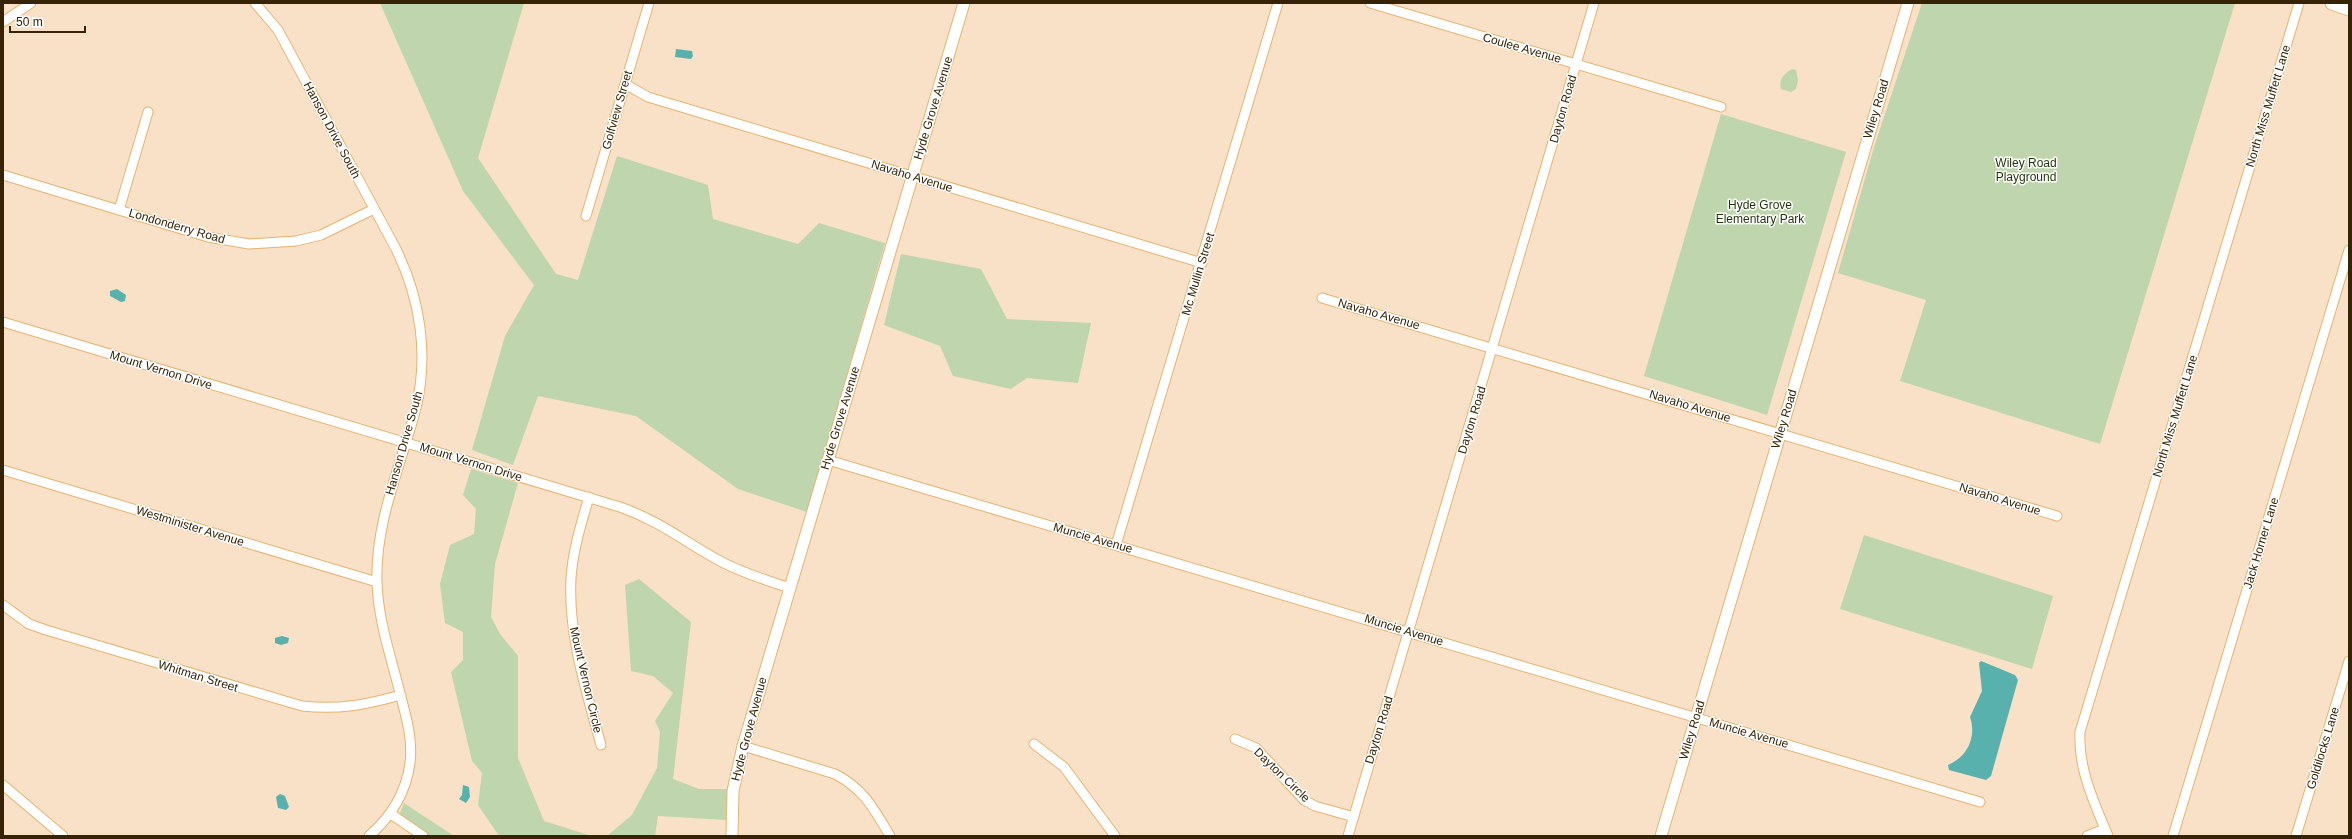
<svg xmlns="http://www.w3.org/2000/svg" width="2352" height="839" font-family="Arial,sans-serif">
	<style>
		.green { fill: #bed5ad }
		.water { fill: #58b1ad }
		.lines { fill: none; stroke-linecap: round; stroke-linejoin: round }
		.minor-casing { stroke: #e8b26f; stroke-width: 11 }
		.tertiary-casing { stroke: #e8b26f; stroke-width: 13 }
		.secondary-casing { stroke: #e8b26f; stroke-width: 15 }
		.minor { stroke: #fff; stroke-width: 9 }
		.tertiary { stroke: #fff; stroke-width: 11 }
		.secondary { stroke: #fff; stroke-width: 13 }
		.labels { text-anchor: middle; stroke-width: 3; stroke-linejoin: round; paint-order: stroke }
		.street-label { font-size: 12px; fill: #362204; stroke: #fff }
		.park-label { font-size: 12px; fill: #1f3309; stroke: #fff }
	</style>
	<rect width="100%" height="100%" fill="#f8e1c7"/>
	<!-- green -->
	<path class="green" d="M380,3H524L478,158L556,274L578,280L617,156L708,185L713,219L798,244L819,223L885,243L807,512L738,489L636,416L538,396L513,465L472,450L505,336L534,285L463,191Z
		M1922,3H2235L2100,444L1900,381L1926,300L1838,273L1874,147Z
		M1793,69L1796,70L1798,80L1796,89L1791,92L1781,89C1778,80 1785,72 1793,69Z
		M1721,114L1846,152L1767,415L1644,376Z
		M901,254L981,269L1007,319L1091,323L1078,383L1027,378L1011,389L953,376L940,346L884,325Z
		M471,469L518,483L495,564L491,617L500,634L518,656V758L544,821L592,836H499L478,805L482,773L472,761L451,672L463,660V632L445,623L440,584L450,545L474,534L476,509L463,495Z
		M1864,535L2053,596L2032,669L1840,609Z
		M639,579L691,622L673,779L699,789H728L726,820L658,816L655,836H607L632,815L657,768L660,732L655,721L673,693L653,676L631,671L625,585Z
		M404,803L454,836H428L401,818L400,813Z"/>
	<!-- water -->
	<path class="water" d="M676,49L692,51L693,56L691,59L675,57Z
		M117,289L126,295L125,301L121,302L110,296V291Z
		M282,636L289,638L288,643L281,645L275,643V638Z
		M1981,661L2015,675L2018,680L1991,776L1986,780L1949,770L1948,765C1967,757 1977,737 1970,717L1982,691L1979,663Z
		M463,785L469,787L470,797L466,803L459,799L462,795Z
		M280,794L285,796L289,807L286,810L278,808L276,797Z"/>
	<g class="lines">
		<!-- minor casing -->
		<g class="minor-casing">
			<path id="minor" d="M255,3L278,30L396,249C420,298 429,354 416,408C401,466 375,521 377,582C378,620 391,657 400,693C406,717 413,738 410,763C406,793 392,816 369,836
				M1370,3L1721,107
				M3,22L31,3
				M625,84L648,97L1202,263
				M3,175L208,237L249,244L296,241L321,235L374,209
				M119,210L148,112
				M586,216L649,3
				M1322,298L2057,516
				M3,322L620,507C660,521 685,542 720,561C742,573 766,580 790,588
				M828,460L1980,802
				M3,470L377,582
				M589,497C581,524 573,550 571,578C568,635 586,690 601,745
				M1116,545L1278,3
				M3,605L29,624L46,630L302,706C339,710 365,705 401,695
				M1235,739L1256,748L1304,800L1315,806L1354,817
				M1034,744L1064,767L1115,836
				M743,746L835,774C864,789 874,809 890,836
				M3,785L63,836
				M391,814L423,836
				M1348,836L1594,3
				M2087,836L2105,829
				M2108,836C2094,802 2078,769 2080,732L2299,3
				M2173,836L2349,250
				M2296,836L2349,661"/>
		</g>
		<!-- tertiary casing -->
		<g class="tertiary-casing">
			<path id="tertiary" d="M732,836L733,791L743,746L964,3
				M1661,836L1908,3"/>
		</g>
		<!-- secondary casing -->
		<g class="secondary-casing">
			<path id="secondary" d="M2332,3L2349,9"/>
		</g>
		<!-- minor -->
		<use href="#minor" class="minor"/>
		<!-- tertiary -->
		<use href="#tertiary" class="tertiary"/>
		<!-- secondary -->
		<use href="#secondary" class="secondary"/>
	</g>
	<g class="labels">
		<!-- street labels -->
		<g class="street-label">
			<text transform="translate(1522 48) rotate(16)" y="4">Coulee Avenue</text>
			<text transform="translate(2268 106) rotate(-73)" y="4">North Miss Muffett Lane</text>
			<text transform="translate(933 108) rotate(-73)" y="4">Hyde Grove Avenue</text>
			<text transform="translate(1563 109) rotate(-74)" y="4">Dayton Road</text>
			<text transform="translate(1876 109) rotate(-73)" y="4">Wiley Road</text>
			<text transform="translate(617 110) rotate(-74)" y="4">Golfview Street</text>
			<text transform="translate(332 130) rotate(62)" y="4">Hanson Drive South</text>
			<text transform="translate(912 176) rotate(17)" y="4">Navaho Avenue</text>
			<text transform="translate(177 226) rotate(16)" y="4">Londonderry Road</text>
			<text transform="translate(1198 274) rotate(-73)" y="4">Mc Mullin Street</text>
			<text transform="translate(1379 314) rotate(16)" y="4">Navaho Avenue</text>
			<text transform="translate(161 370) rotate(17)" y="4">Mount Vernon Drive</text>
			<text transform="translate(1690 406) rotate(17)" y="4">Navaho Avenue</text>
			<text transform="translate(2175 416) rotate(-73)" y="4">North Miss Muffett Lane</text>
			<text transform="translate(840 418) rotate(-73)" y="4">Hyde Grove Avenue</text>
			<text transform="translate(1784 419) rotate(-73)" y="4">Wiley Road</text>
			<text transform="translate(1472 420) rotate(-73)" y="4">Dayton Road</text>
			<text transform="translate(404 443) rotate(-74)" y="4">Hanson Drive South</text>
			<text transform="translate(471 462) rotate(17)" y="4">Mount Vernon Drive</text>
			<text transform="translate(2000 499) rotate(17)" y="4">Navaho Avenue</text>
			<text transform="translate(190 526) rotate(17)" y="4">Westminister Avenue</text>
			<text transform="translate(1093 538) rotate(16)" y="4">Muncie Avenue</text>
			<text transform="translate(2261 543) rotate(-73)" y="4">Jack Horner Lane</text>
			<text transform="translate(1404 630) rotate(17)" y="4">Muncie Avenue</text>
			<text transform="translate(198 676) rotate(17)" y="4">Whitman Street</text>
			<text transform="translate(586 680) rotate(77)" y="4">Mount Vernon Circle</text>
			<text transform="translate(749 729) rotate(-75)" y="4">Hyde Grove Avenue</text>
			<text transform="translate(1379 730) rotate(-73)" y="4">Dayton Road</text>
			<text transform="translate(1692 730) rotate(-73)" y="4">Wiley Road</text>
			<text transform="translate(1749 733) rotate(16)" y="4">Muncie Avenue</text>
			<text transform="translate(2323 748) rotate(-73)" y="4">Goldilocks Lane</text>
			<text transform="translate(1282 775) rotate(44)" y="4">Dayton Circle</text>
		</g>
		<!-- park labels -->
		<g class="park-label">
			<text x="2026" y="167">Wiley Road<tspan x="2026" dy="14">Playground</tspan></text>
			<text x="1760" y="209">Hyde Grove<tspan x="1760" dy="14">Elementary Park</tspan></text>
		</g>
	</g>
	<!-- border -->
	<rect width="2352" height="839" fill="none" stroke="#362204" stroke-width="8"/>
	<!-- scale -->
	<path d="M10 26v6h75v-6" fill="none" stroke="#362204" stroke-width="2"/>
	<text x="16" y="26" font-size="12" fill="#362204" stroke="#ffffff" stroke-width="3" paint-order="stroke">50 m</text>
</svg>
